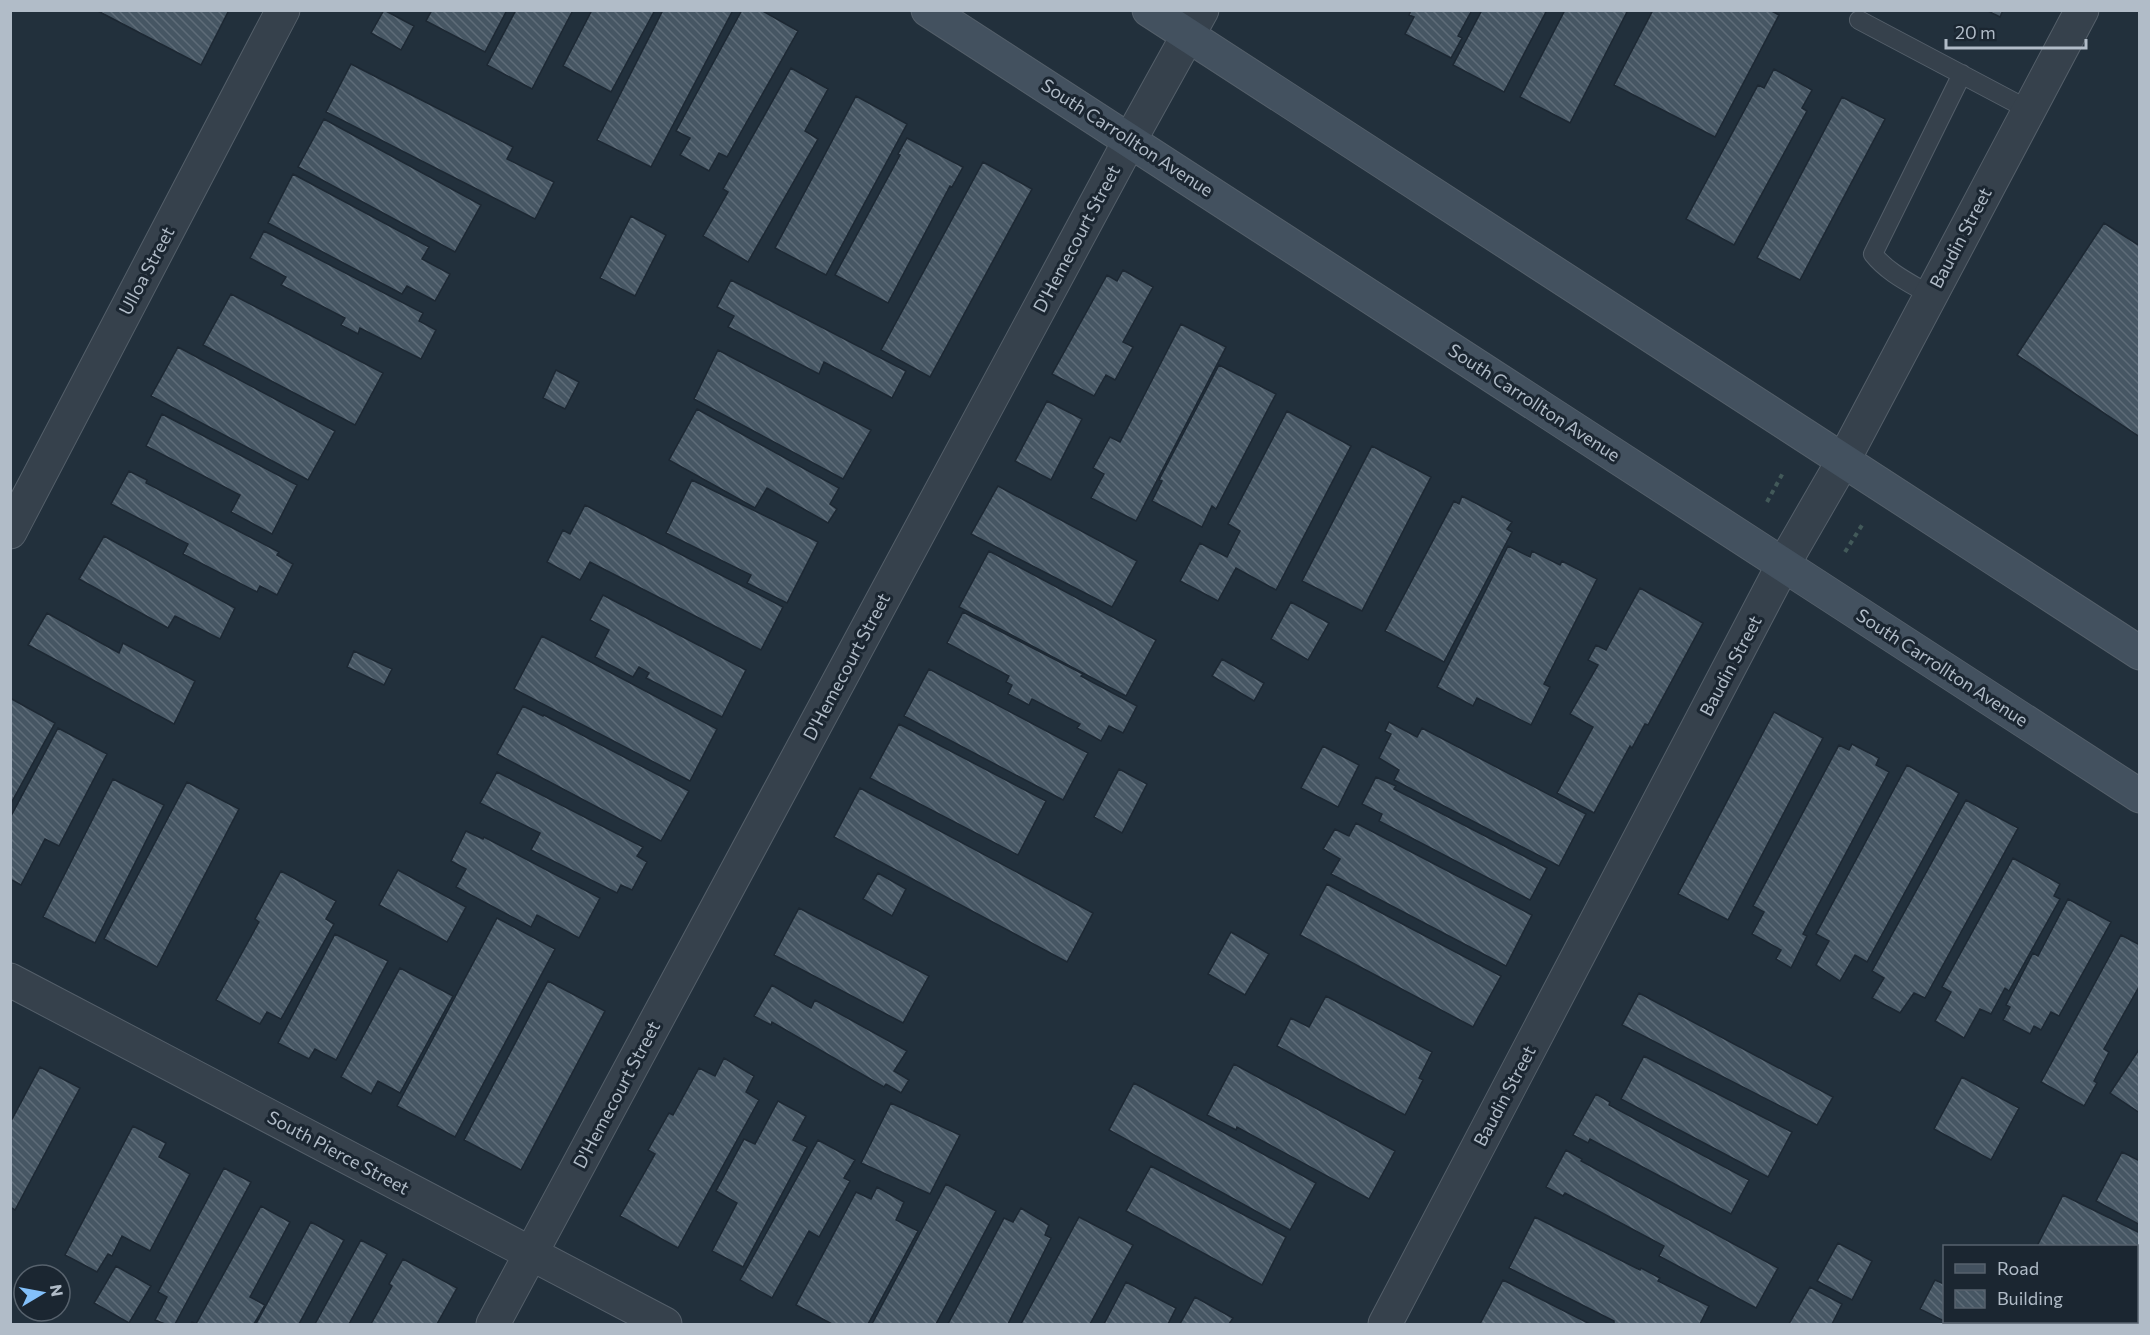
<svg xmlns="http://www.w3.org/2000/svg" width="2150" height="1335" font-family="Commissioner,sans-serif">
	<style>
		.building { fill: url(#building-back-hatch); stroke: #1d2833; stroke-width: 1.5 }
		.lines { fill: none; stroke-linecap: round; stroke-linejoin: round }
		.service-casing { stroke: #545f6a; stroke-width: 20 }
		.minor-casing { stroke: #545f6a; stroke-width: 35 }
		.secondary-casing { stroke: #545f6a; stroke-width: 35 }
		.path { stroke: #425959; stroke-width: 4; stroke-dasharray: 4.5 4.5; stroke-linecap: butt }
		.service { stroke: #36414c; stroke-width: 18 }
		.minor { stroke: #36414c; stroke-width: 33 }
		.secondary { stroke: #43515f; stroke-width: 33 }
		.labels { text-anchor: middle; stroke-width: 6; stroke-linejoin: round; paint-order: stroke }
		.street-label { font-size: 18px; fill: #b1bcc8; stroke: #1b2631 }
	</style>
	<defs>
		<pattern id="building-back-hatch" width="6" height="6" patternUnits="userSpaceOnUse" patternTransform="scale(1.5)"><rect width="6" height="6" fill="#465663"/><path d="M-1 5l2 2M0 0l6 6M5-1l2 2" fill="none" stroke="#5e6c78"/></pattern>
	</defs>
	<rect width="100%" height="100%" fill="#22303c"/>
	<!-- building -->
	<path class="building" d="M96,10H229L201,65Z
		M384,10L414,26L401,50L371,33Z
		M432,10H507L485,52L426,21Z
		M516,10H573L532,89L487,65Z
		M592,10H655L611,92L563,66Z
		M663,10H733L651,167L597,140Z
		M742,10H761L798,31L727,157L719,153L709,171L680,155L690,138L676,131Z
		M1411,10H1472L1458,36L1462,38L1451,58L1405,34L1414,17L1409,15Z
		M1482,10H1547L1504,92L1453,65Z
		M1565,10H1628L1570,123L1520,97Z
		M1653,10H1770L1779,15L1715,137L1614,85Z
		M1986,10H2003L2000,17Z
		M351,64L513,147L507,159L554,182L535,219L326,112Z
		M791,68L828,89L805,131L818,139L748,262L703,236L728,192L723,189Z
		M1774,69L1812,90L1802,108L1807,111L1734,245L1686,219L1758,85L1764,88Z
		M856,96L907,124L826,275L775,248Z
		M1842,97L1885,119L1800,280L1757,258Z
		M324,119L481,205L455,252L298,167Z
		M907,138L963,167L952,187L950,186L888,303L835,275L900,155L898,154Z
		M983,162L1032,189L930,377L881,350Z
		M293,174L429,247L422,259L450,274L435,301L407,286L402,294L268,223Z
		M631,216L666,235L635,296L600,278Z
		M2104,223L2140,246V437L2017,355Z
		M264,231L423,313L419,321L436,330L421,359L360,328L358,334L341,325L345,318L281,285L286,277L250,258Z
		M1123,270L1153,287L1123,342L1133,347L1115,380L1106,375L1094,396L1052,374L1107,275L1117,281Z
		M731,280L906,371L892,398L824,362L819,374L728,327L734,316L717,307Z
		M231,294L383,373L355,425L203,345Z
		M1181,324L1226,347L1136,521L1091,498L1104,474L1093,468L1110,437L1120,442Z
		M178,347L335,431L308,480L151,396Z
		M718,350L871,430L843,479L694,399Z
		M1219,365L1276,394L1216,509L1212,506L1202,527L1152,501L1162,481L1159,480Z
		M556,370L579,382L565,409L543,398Z
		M1047,401L1082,419L1051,480L1015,461Z
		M697,409L839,488L830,504L837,509L828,523L767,488L755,508L669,460Z
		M1287,411L1351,446L1276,590L1236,568L1218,601L1180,581L1200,543L1227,557L1240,531L1228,524Z
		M162,414L297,485L272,534L231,512L240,495L146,446Z
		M1372,446L1431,477L1362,611L1302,581Z
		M129,471L147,480L146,483L279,552L277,555L293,564L277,595L260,586L257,592L183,554L188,544L111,504Z
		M692,480L818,542L787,603L747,583L751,575L666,533Z
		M998,486L1137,561L1112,607L971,534Z
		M1462,496L1512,522L1507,529L1512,532L1444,662L1385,631L1454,501L1459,504Z
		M585,505L783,607L761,650L590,562L580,580L547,562L563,530L570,534Z
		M104,536L235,608L220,639L175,616L168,628L79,579Z
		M1508,546L1530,557L1532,551L1560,565L1562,561L1597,579L1544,684L1550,687L1531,725L1477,698L1473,706L1437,687Z
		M989,551L1156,640L1126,696L959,607Z
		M1640,588L1703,623L1648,725L1645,724L1632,748L1630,746L1594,813L1557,793L1593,727L1570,714L1598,665L1588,660L1596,645L1606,650Z
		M603,595L746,670L722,717L646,678L649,673L639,667L633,677L595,657L609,630L590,620Z
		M1291,602L1329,623L1308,660L1271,639Z
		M963,612L1083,674L1081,676L1137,706L1123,733L1109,726L1101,741L1077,728L1080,724L1032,699L1029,705L1008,694L1012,685L1006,682L1009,676L947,643Z
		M47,613L119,653L123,643L195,681L174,724L28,645Z
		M542,636L717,729L690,781L514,689Z
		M354,651L392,669L384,685L347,667Z
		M1222,659L1264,683L1254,701L1212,676Z
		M929,669L1088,753L1063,800L904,716Z
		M10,698L55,723L10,805Z
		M523,706L543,716L544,715L689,791L661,841L497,754Z
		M1774,712L1823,738L1728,920L1678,894Z
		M1389,722L1417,737L1422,728L1586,814L1559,866L1394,780L1399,770L1379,758L1391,734L1385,731Z
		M899,724L1046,801L1018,855L870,778Z
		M58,728L107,754L59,846L45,839L21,885L10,879V818Z
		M1852,744L1879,758L1876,765L1889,772L1803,934L1807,936L1791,968L1776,959L1781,950L1752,934L1764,912L1753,906L1839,745L1849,750Z
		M1323,746L1359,765L1338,807L1301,788Z
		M1907,765L1959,793L1867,962L1855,955L1840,981L1816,965L1829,941L1816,934Z
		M1119,769L1147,784L1122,833L1094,817Z
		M497,772L643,847L637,856L647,862L632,890L621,885L617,893L531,850L540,833L480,803Z
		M1376,777L1396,786L1394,789L1547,868L1530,900L1379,821L1382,814L1362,804Z
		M113,779L164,805L95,943L43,917Z
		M187,782L239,809L157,967L104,939Z
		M860,788L1093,913L1067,962L834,837Z
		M1966,800L2018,828L1925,998L1914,993L1900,1013L1872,998L1884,978L1872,971Z
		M1356,823L1532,915L1506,966L1331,874L1340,859L1323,849L1335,829L1349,836Z
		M466,831L483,839L484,837L600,898L579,938L537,915L531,927L456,887L466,869L451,861Z
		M2013,858L2060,884L2054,896L2060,899L2009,991L2005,988L1991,1014L1980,1009L1964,1038L1935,1021L1951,992L1942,987Z
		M398,870L466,907L447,942L379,905Z
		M281,871L336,901L326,919L334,924L281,1019L267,1012L260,1024L216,1000L259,922L255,919Z
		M878,873L906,889L892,916L863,899Z
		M1327,884L1501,976L1473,1027L1300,935Z
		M2068,899L2111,922L2059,1016L2051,1012L2041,1030L2034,1026L2030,1034L2003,1020L2010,1007L2006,1005L2033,953L2038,956Z
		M799,908L929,976L903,1023L774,955Z
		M497,918L555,949L455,1137L397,1106Z
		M1231,932L1269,954L1245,995L1208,974Z
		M335,934L388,961L336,1060L315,1049L309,1059L278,1043Z
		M2121,935L2140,945V985L2104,1049L2109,1052L2094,1081L2097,1083L2084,1106L2041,1082Z
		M400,968L453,996L400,1093L378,1081L371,1094L341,1077Z
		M548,981L605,1011L521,1170L464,1140Z
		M772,985L811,1008L815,1000L907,1051L894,1071L909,1080L901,1093L886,1084L884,1087L772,1022L771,1025L754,1016Z
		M1639,993L1833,1097L1817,1125L1622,1025Z
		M1326,996L1432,1052L1419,1078L1423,1080L1405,1115L1277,1046L1291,1018L1309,1027Z
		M2140,1048V1113L2110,1093Z
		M1644,1056L1792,1132L1768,1177L1621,1099Z
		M724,1058L754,1076L746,1092L759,1100L678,1248L620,1216L655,1154L648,1150L669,1113L673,1115L699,1068L715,1076Z
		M1234,1064L1395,1151L1369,1199L1237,1127L1236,1130L1207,1115Z
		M40,1067L80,1088L15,1210L10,1207V1123Z
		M1962,1077L2019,1108L1991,1160L1934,1129Z
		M1134,1083L1316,1183L1290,1230L1109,1130Z
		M1596,1094L1610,1102L1609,1105L1749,1180L1731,1214L1590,1139L1588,1143L1573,1135Z
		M778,1101L806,1116L793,1140L807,1147L743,1267L712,1251L737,1203L716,1191L744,1139L755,1144Z
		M891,1103L960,1135L930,1194L861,1163Z
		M133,1126L166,1143L159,1157L190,1174L150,1251L122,1236L112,1256L108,1254L97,1272L65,1255Z
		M818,1140L855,1160L844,1178L850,1181L819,1237L809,1231L772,1298L740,1280Z
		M1566,1150L1582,1159L1581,1161L1778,1268L1756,1308L1659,1256L1664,1246L1565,1193L1563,1196L1546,1187Z
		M2122,1152L2140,1161V1225L2096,1201Z
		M1151,1166L1286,1237L1262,1285L1126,1211Z
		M224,1168L251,1182L175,1324H165L155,1320L167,1297L158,1292Z
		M946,1184L996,1211L936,1324H872Z
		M877,1187L904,1202L896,1220L918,1231L868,1324H832L796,1305L856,1192L871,1199Z
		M2063,1195L2140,1233V1298L2136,1297V1246H2037Z
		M261,1206L290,1222L250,1297L265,1305L254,1324H191L192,1322L196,1324Z
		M1021,1208L1049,1225L1045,1235L1051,1238L1008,1324H948L1004,1218L1013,1222Z
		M1079,1217L1133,1245L1090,1324H1021Z
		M1535,1217L1640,1270L1641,1268L1660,1278L1658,1281L1709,1306L1700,1324H1614V1321L1509,1268Z
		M311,1222L344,1240L299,1324H256Z
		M361,1240L387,1254L349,1324H315Z
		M1838,1243L1872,1261L1852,1300L1817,1281Z
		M403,1259L457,1288L437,1324H371L392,1286L389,1284Z
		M116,1266L151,1286L129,1323L94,1303Z
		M1503,1280L1590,1324H1480Z
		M1935,1280L1944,1284V1321L1920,1309Z
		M1126,1282L1176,1308L1168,1324H1104Z
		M1810,1287L1842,1304L1832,1324H1789Z
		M1195,1297L1233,1318L1229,1324H1180Z
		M2136,1308L2140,1309V1324H2051L2046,1322H2136Z
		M1945,1322H2017L2023,1324H1949Z"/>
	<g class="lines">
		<!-- service casing -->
		<g class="service-casing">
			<path id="service" d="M1859,20L2029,110
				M1930,295C1910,283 1888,273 1873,254L1962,74"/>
		</g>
		<!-- minor casing -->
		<g class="minor-casing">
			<path id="minor" d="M10,532L283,10
				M10,980L665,1324
				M493,1324L1130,140L1202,10
				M1385,1324L1783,565L1843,461L2082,10"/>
		</g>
		<!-- secondary casing -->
		<g class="secondary-casing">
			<path id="secondary" d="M928,10L2140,796
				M1149,10L2140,653"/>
		</g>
		<!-- path -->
		<path class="path" d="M1767,502L1784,471
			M1845,552L1864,522"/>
		<!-- service -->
		<use href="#service" class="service"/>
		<!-- minor -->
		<use href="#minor" class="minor"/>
		<!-- secondary -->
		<use href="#secondary" class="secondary"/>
	</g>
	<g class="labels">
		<!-- street labels -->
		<g class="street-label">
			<text transform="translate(1127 138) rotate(33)" y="6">South Carrollton Avenue</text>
			<text transform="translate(1961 238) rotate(-62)" y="6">Baudin Street</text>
			<text transform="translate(1077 239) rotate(-62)" y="6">D'Hemecourt Street</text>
			<text transform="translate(147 271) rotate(-62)" y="6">Ulloa Street</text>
			<text transform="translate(1534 403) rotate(33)" y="6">South Carrollton Avenue</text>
			<text transform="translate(1731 666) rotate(-62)" y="6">Baudin Street</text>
			<text transform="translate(847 667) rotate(-62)" y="6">D'Hemecourt Street</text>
			<text transform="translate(1942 668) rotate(33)" y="6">South Carrollton Avenue</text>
			<text transform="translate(617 1095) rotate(-62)" y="6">D'Hemecourt Street</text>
			<text transform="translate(1505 1096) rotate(-62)" y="6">Baudin Street</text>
			<text transform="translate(338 1153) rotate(28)" y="6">South Pierce Street</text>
		</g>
	</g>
	<!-- border -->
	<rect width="2150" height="1335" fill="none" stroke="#b1bcc8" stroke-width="24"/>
	<!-- legend -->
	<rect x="1943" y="1245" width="195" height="78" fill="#1b2631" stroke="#57626d" stroke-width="1.5"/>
	<rect x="1955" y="1264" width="30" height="9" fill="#43515f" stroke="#57626d" stroke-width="1.5"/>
	<text x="1997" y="1275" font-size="18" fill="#b1bcc8">Road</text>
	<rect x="1955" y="1290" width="30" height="18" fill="url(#building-back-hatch)" stroke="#57626d" stroke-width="1.5"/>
	<text x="1997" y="1305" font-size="18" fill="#b1bcc8">Building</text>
	<!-- north arrow -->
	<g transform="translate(42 1293) rotate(80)"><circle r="28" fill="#1b2631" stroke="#57626d" stroke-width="1.5"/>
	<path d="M0-4.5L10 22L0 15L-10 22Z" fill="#83c0fa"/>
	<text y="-9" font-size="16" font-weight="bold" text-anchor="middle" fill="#b1bcc8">N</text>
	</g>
	<!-- scale -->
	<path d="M1946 39v9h140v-9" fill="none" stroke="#b1bcc8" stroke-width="3"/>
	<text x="1955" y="39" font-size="18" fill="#b1bcc8" stroke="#1b2631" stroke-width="4.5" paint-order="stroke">20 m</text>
</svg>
